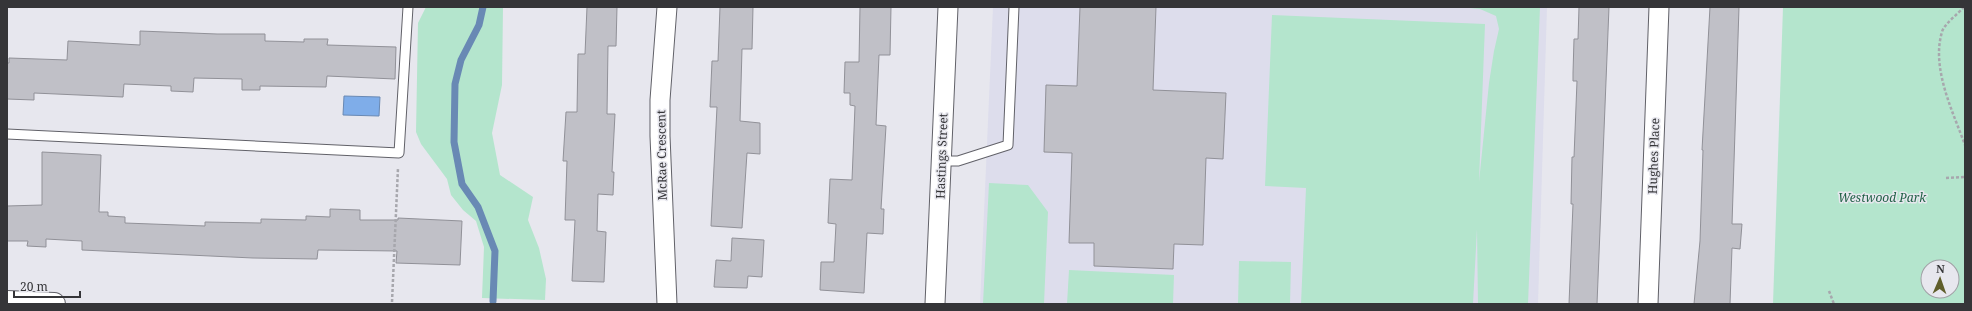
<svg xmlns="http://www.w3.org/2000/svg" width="1972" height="311" font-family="'Noto Serif',serif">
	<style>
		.built { fill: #ddddec }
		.green { fill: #b4e5cd; fill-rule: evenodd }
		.water { fill: #7fade9; stroke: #6989b4 }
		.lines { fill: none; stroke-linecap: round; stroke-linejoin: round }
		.stream { stroke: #6989b4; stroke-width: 7 }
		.building { fill: #c0c0c7; stroke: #919198 }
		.lane-casing { stroke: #616168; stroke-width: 11 }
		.street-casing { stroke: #616168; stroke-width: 21 }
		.secondary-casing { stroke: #616168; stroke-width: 24 }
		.path { stroke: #a7a7ad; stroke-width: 2.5; stroke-dasharray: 3 2; stroke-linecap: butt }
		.lane { stroke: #fff; stroke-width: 9 }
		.street { stroke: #fff; stroke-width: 19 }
		.secondary { stroke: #fff; stroke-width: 22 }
		.labels { text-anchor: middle; stroke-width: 3; stroke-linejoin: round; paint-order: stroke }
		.street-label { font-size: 12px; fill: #353538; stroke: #e7e7ee }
		.park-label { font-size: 12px; font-style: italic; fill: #216147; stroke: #e7e7ee }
	</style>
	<rect width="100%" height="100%" fill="#e7e7ee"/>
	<!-- built -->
	<path class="built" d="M993,7H1547L1538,304H980Z"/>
	<!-- green -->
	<path class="green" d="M426,7H503L502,85L492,133L500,175L533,197L528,220L539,248L546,279L545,300L482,298L484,247L476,221L463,210L451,195L447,179L421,144L416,132L418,23Z
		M1460,7H1540L1528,304H1478L1477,229L1473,304H1301L1306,188L1265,186L1272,15L1485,24L1479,182L1489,83L1494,51L1499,29L1496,16L1480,9Z
		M1783,7H1965V304H1773ZM1928,267H1952V291H1928Z
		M989,183L1028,185L1048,212L1044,304H983Z
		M1239,261L1291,262L1290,304H1238Z
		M1069,270L1174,275L1173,304H1067Z"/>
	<!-- water -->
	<path class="water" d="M344,96L380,97L379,116L343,115Z"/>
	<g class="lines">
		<!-- stream -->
		<path class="stream" d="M483,7L479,25L461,60L455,84L454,142L462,184L478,207L495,251L493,301"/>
	</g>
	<!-- building -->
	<path class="building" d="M587,7H617L616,46H608L607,114H615L612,172H614L613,195L598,194L597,231L606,232L604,282L572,281L575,220H565L567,161H563L566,112H577L578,54H585Z
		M720,7H753L752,49H742L740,121L760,123V154L747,153L742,228L711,226L717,107H710L712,61H718Z
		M860,7H891L890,55H879L876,125L886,126L881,209H884L883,234L867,233L864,293L820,290L821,262H834L836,224L828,223L830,179L852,180L855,106L850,105V93H844L845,62H859Z
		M1080,7H1156L1153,90L1226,93L1223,159L1206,158L1203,245L1174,244L1173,269L1094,266V243H1069L1072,153L1044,152L1046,85L1077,86Z
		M1579,7H1609L1597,304H1569L1573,204H1571L1572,157H1574L1577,81H1573V73L1574,39H1578Z
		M1710,7H1739L1732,224H1742L1740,249L1732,248L1730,304H1694L1700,241L1703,150H1702Z
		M140,31L217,34H265V41L304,42V39H328L327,45L396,47L395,79L327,76L326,87L260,86V90H242V79L194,78L193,92L171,91V86L124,84L123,97L34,93V100L7,99V63H9V58L67,60L68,41L140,45Z
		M42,152L101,155L99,212H108V216L125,217V223L205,226V222L261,223V219L306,220V216L330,217V209L360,210V220H398V218L462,221L460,265L396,263L397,251L318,250L317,259L253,258L82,250V241L46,239V247L27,246L28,241H7V206L42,205Z
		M732,238L764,240L762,277L748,276L747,288L714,287L716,260L731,261Z"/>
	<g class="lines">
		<!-- lane casing -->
		<g class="lane-casing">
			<path id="lane" d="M7,134L399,153L408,7
				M942,161H958L1008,145L1014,7"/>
		</g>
		<!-- street casing -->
		<g class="street-casing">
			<path id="street" d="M667,304L660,136V100L667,7
				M935,304L948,7
				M1648,304L1659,7"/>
		</g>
		<!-- secondary casing -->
		<g class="secondary-casing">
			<path id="secondary" d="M7,302L54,304"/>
		</g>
		<!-- path -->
		<path class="path" d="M1964,7C1958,14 1944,24 1942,32C1931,68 1953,112 1965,145
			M1946,178L1965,177
			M1829,291L1834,304
			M392,302L398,168"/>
		<!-- lane -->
		<use href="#lane" class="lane"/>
		<!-- street -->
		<use href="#street" class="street"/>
		<!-- secondary -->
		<use href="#secondary" class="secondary"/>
	</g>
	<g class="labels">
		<!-- street labels -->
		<g class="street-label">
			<text transform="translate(662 155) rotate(-91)" y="4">McRae Crescent</text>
			<text transform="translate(942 156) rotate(-88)" y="4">Hastings Street</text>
			<text transform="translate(1654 156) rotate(-88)" y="4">Hughes Place</text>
		</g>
		<!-- park labels -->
		<g class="park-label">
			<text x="1882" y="202">Westwood Park</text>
		</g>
	</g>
	<!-- border -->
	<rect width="1972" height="311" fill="none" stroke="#353538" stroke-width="16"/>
	<!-- north arrow -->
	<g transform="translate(1940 279) rotate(2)"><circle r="19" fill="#e7e7ee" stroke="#a0a0a5"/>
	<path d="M0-3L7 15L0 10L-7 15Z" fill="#5f5e2b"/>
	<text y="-6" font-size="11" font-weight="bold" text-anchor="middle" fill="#353538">N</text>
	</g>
	<!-- scale -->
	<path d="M14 291v6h66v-6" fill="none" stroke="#353538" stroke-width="2"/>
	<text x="20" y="291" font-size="12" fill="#353538" stroke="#e7e7ee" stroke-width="3" paint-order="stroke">20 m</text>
</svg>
